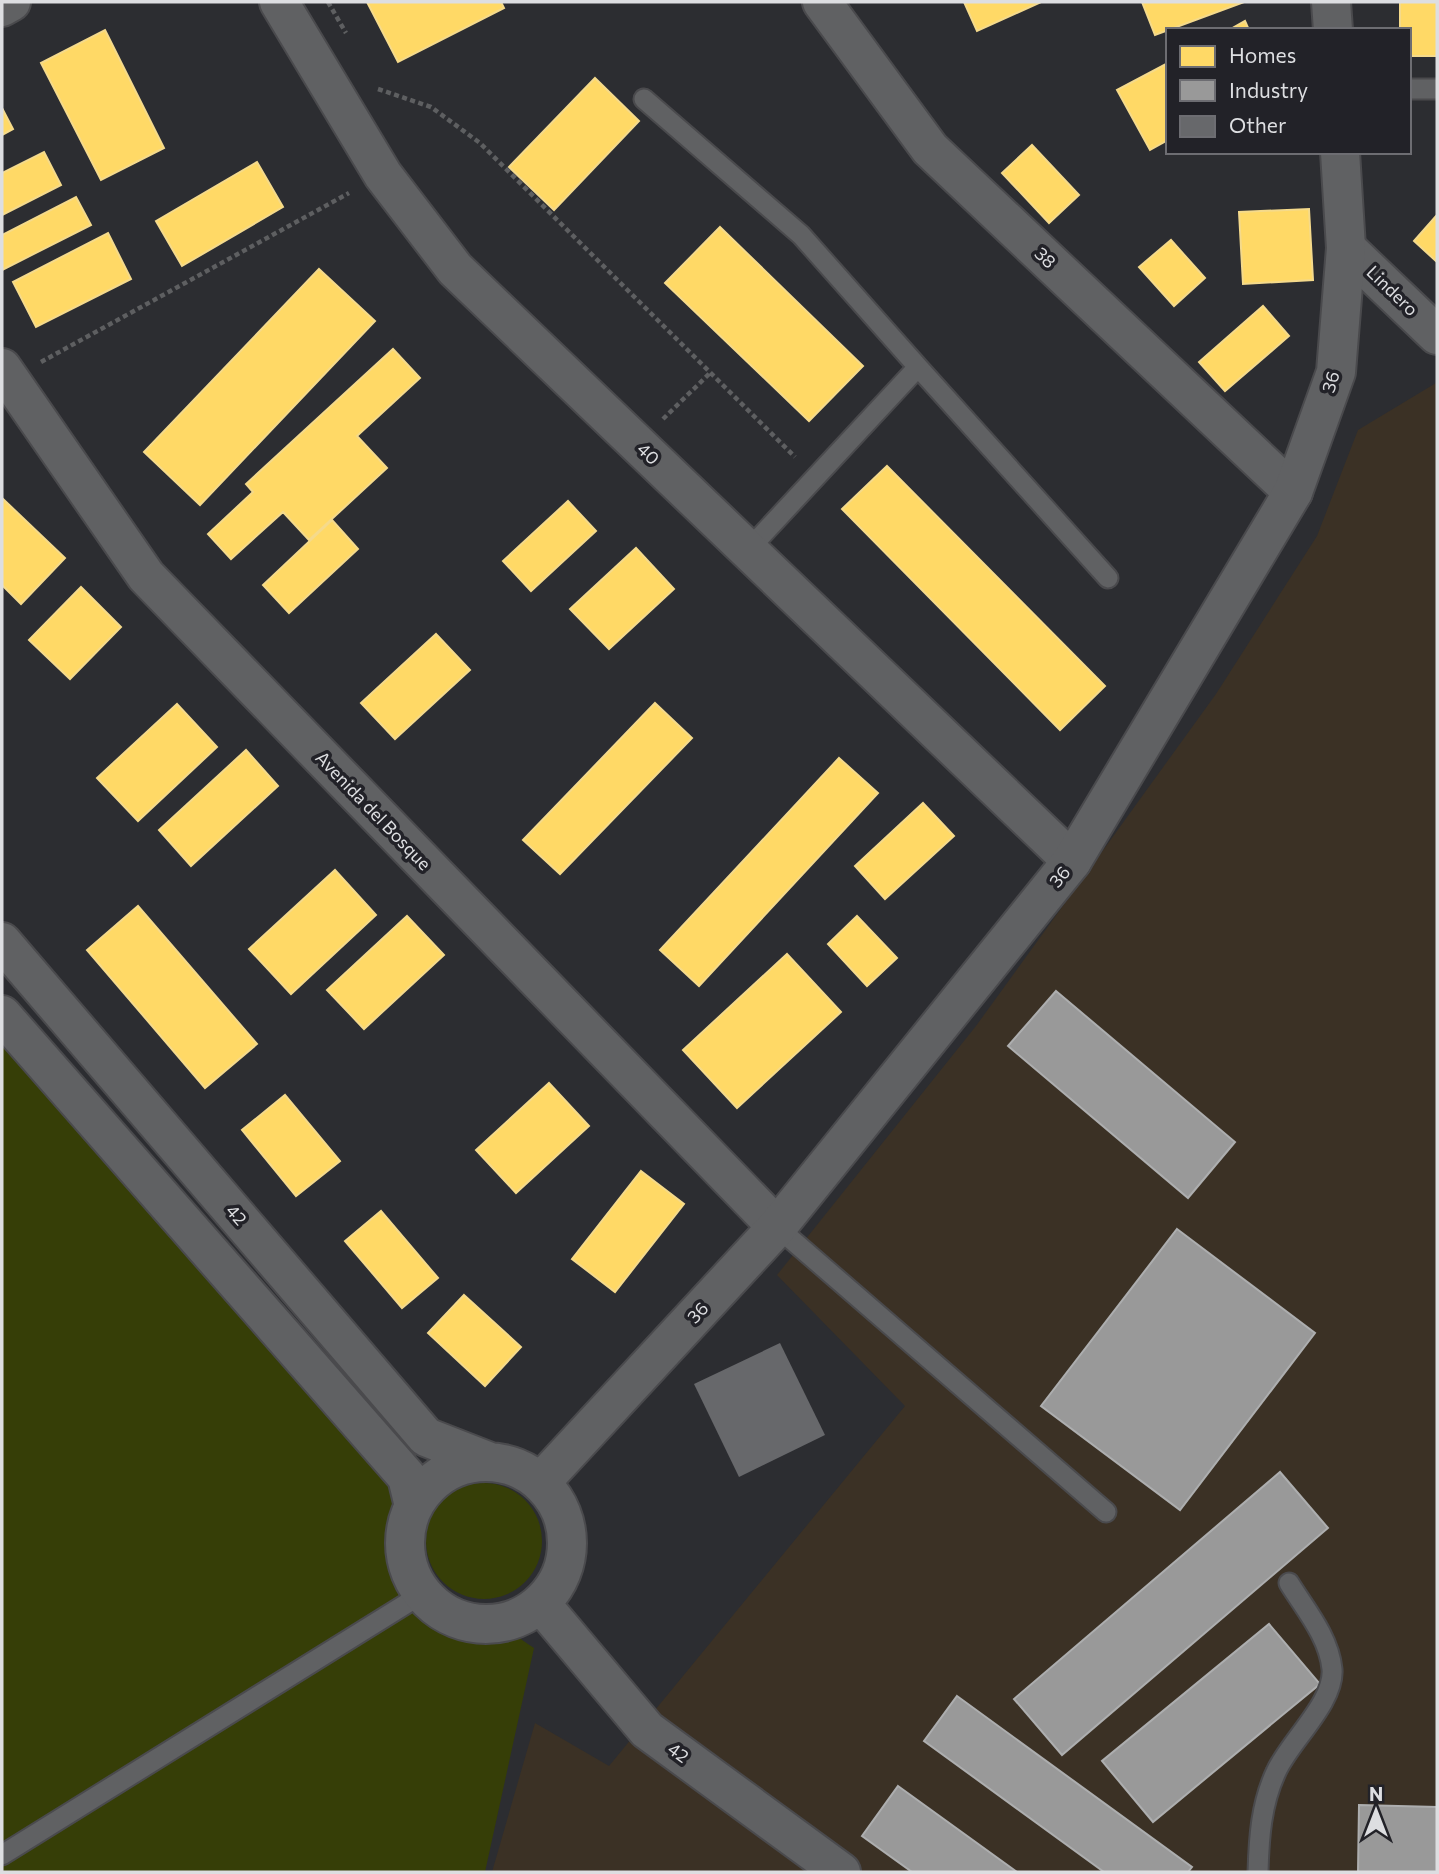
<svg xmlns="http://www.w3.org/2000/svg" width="1439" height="1874" font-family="Commissioner,sans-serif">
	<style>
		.industrial { fill: #3b3125 }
		.green { fill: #363e07 }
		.homes { fill: #ffd966; stroke: #f5da8b; stroke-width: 2 }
		.industry { fill: #999; stroke: #adaeaf; stroke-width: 2 }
		.building { fill: #67686b }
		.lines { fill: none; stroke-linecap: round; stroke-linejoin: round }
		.service-casing { stroke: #4a4a4d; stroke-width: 23 }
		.minor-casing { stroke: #4a4a4d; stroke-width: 42 }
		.tertiary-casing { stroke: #4a4a4d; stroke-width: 42 }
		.path { stroke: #5e5f61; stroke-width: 4.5; stroke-dasharray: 5 3.5; stroke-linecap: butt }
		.service { stroke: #606163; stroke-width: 19 }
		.minor { stroke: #606163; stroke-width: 38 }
		.tertiary { stroke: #606163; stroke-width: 38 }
		.labels { text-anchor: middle; stroke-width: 7; stroke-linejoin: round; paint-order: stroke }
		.street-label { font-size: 18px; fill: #dddee1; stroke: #222228 }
	</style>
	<rect width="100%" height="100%" fill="#2c2d31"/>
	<!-- industrial -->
	<path class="industrial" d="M1436,383L1437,1872H492L535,1723L609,1766L905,1406L777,1275L976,1026L1216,694L1317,536L1358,430Z"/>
	<!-- green -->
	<path class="green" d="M2,1027L409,1508C394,1555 407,1614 464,1624C474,1626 486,1623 497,1626C509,1629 523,1641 534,1648L485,1872H2Z
		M426 1541a58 58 0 1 1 116 0a58 58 0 1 1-116 0Z"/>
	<!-- homes -->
	<path class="homes" d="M367,2H501L504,8L398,62Z
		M964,2H1041L977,31Z
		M1142,2H1244L1155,35Z
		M1400,2H1437V56H1409V30H1400Z
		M1245,21L1249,30H1229Z
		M105,30L164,148L101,180L41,63Z
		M1168,63V140L1150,150L1117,90Z
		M595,78L639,121L554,210L509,167Z
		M2,108L13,129L2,135Z
		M1032,145L1079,195L1049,223L1002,173Z
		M44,152L61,185L2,215V173Z
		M257,162L283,207L182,266L156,221Z
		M76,197L91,225L2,270V235Z
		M1309,209L1313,280L1243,284L1239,212Z
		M1437,215V262L1414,241Z
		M720,227L863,366L809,421L665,283Z
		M108,233L131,279L36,327L13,282Z
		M1171,240L1205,278L1174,306L1139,267Z
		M319,269L375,321L200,505L144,452Z
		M1263,306L1289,336L1225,391L1199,362Z
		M393,349L420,378L357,436L387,468L309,540L283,512L231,559L208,534L253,492L246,484Z
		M887,466L1105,686L1060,730L842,509Z
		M2,498L65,558L21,604L2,585Z
		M568,501L596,531L531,591L503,561Z
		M332,520L358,549L289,613L263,585Z
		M636,548L674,589L609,649L570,609Z
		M81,587L121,627L70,679L29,640Z
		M436,634L470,670L395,739L361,703Z
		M655,703L692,738L560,874L523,840Z
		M177,704L217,747L138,821L97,778Z
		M246,750L278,786L191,866L159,830Z
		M839,758L878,793L699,986L660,950Z
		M923,803L954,836L885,899L855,866Z
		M335,870L376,915L291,994L249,949Z
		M138,906L257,1044L205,1088L87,950Z
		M407,916L444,955L364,1029L327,990Z
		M857,916L897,958L867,986L828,944Z
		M787,954L841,1012L737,1108L683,1050Z
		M549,1083L589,1126L516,1193L476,1150Z
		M285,1095L340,1161L296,1196L242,1130Z
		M641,1171L684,1204L615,1292L572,1259Z
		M381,1211L438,1278L402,1308L345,1241Z
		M464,1295L521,1347L485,1386L428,1333Z"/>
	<!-- industry -->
	<path class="industry" d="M1056,991L1235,1142L1188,1198L1008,1046Z
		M1177,1229L1315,1333L1180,1510L1041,1406Z
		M1280,1472L1328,1528L1062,1755L1014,1699Z
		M1269,1624L1320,1684L1153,1822L1102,1761Z
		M957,1696L1192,1867L1188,1872H1104L924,1741Z
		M898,1786L1017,1872H912L862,1836Z
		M1359,1805L1437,1807V1872H1358Z"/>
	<!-- building -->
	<path class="building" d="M780,1343L825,1435L739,1477L694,1384Z"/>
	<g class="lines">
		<!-- service casing -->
		<g class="service-casing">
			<path id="service" d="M1409,89H1437
				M644,99L801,235L918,367
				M748,550L918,367L1108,578
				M777,1227L1106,1512
				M2,1855L422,1594
				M1258,1872C1259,1838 1261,1804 1276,1772C1289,1742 1335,1702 1332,1669C1329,1637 1305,1609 1289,1583"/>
		</g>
		<!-- minor casing -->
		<g class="minor-casing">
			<path id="minor" d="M279,2L383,175L455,269L1072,861
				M822,2L930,149L1293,492
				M1346,248L1437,335
				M2,368L146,576L777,1227"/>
		</g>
		<!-- tertiary casing -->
		<g class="tertiary-casing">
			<path id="tertiary" d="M1331,2L1333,30
				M2,7L11,2
				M2,942L426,1437L490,1462
				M2,1015L407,1477L414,1506
				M405 1543a81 81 0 1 1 162 0a81 81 0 1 1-162 0Z
				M541,1482L777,1227L1072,861L1293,492L1336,372L1346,248L1340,152
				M541,1604L647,1730L841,1872"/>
		</g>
		<!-- path -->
		<path class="path" d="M328,2L346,33
			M378,89L431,107L480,143L795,457
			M41,362L349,193
			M663,419L710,373"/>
		<!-- service -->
		<use href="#service" class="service"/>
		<!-- minor -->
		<use href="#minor" class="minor"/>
		<!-- tertiary -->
		<use href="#tertiary" class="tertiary"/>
	</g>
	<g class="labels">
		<!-- street labels -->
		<g class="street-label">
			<text transform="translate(1045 258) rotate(44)" y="6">38</text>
			<text transform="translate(1392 291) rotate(44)" y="6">Lindero</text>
			<text transform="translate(1331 382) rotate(-73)" y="6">36</text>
			<text transform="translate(648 454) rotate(44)" y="6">40</text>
			<text transform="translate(373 811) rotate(46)" y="6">Avenida del Bosque</text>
			<text transform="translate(1060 877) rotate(-51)" y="6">36</text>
			<text transform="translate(236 1215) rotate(49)" y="6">42</text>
			<text transform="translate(698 1313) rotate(-47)" y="6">36</text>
			<text transform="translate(678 1753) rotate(36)" y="6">42</text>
		</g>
	</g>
	<!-- border -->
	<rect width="1439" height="1874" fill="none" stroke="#dddee1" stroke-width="7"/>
	<!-- legend -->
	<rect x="1166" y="28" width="245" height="126" fill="#222228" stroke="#6d6d72" stroke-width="2"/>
	<rect x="1180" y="46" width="35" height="21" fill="#ffd966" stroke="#6d6d72" stroke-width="2"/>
	<text x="1229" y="63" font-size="21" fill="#dddee1">Homes</text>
	<rect x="1180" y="80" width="35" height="21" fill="#999999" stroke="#6d6d72" stroke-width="2"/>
	<text x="1229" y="98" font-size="21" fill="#dddee1">Industry</text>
	<rect x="1180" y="116" width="35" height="21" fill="#67686b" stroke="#6d6d72" stroke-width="2"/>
	<text x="1229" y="133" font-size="21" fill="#dddee1">Other</text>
	<!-- north arrow -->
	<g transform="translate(1376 1811)" stroke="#222228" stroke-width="5" paint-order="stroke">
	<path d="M0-5L12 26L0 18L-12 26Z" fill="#dddee1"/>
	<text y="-10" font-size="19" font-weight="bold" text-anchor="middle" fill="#dddee1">N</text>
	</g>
</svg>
